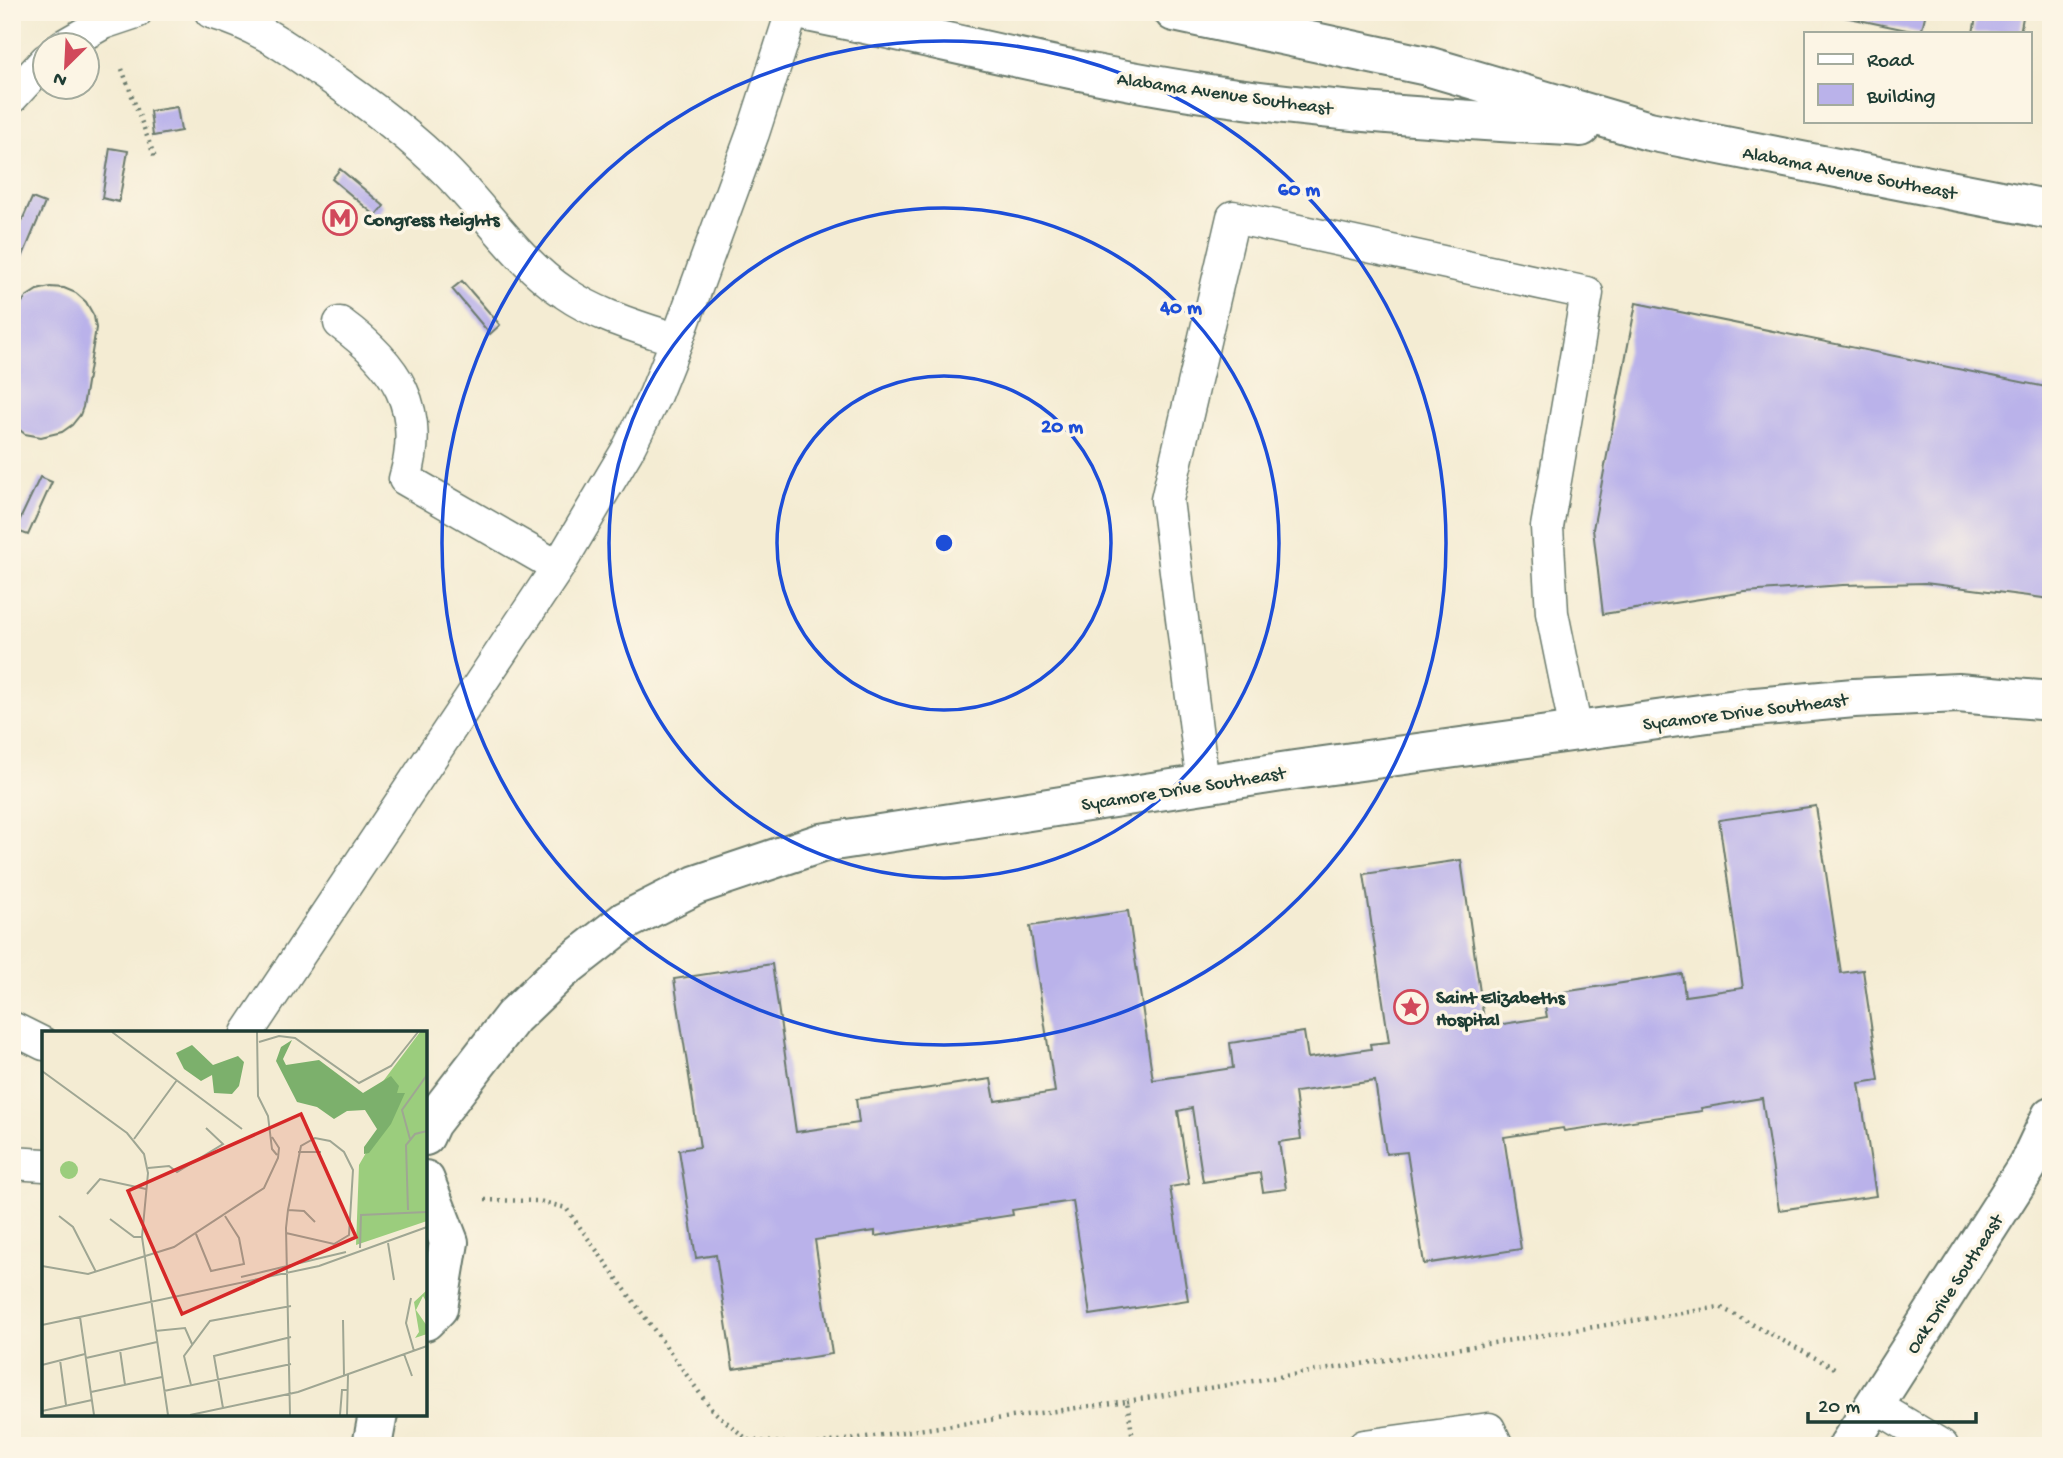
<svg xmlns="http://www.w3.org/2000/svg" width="2063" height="1458" font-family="'Gochi Hand',sans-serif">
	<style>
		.building { fill: #bab2ea }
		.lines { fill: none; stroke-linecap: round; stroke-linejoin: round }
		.service-casing { stroke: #6a7a6c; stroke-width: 35 }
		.minor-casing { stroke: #6a7a6c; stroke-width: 42 }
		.secondary-casing { stroke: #6a7a6c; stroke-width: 42 }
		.path { stroke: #6a7a6c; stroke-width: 4.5; stroke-dasharray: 2 5; stroke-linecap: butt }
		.service { stroke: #fff; stroke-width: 32 }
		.minor { stroke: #fff; stroke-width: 38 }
		.secondary { stroke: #fff; stroke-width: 38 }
		.ring { fill: none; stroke: #1d4ed8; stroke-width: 3.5 }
		.labels { text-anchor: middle; stroke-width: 7; stroke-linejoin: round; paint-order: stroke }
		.street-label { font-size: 19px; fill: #1f3d34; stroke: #fcf5e5 }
		.poi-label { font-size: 19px; font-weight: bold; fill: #1f3d34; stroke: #fcf5e5; text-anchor: start }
		.inset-road { fill: none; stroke: #9fa693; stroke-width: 2 }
		.view { fill: #d62828; fill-opacity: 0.15; stroke: #d62828; stroke-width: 3.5 }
		.inset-edge { fill: none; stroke: #1f3d34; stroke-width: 3.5 }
		.centre { fill: #1d4ed8; stroke: #fcf5e5; stroke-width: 3.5 }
		.ring-label { font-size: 21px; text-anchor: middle; font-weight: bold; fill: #1d4ed8; stroke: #fcf5e5; stroke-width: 7; stroke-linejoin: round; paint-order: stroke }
	</style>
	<rect width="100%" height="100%" fill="#fcf5e5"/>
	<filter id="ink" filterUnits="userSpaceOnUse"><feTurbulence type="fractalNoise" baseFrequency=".0143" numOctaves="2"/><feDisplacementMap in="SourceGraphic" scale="14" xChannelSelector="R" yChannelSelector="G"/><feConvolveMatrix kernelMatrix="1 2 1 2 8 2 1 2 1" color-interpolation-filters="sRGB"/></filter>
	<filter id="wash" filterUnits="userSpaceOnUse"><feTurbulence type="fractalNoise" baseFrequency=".00686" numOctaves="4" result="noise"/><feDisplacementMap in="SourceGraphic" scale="28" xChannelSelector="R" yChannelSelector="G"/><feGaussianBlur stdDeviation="1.57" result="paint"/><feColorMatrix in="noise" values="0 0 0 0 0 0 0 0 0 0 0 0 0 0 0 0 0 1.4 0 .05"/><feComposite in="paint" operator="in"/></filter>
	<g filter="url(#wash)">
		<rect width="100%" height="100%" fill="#f4ecd3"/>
		<g id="blocks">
			<!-- building -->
			<path class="building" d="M1821,12H1926L1921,33Z
				M1977,12H2024L2020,33H1973Z
				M177,107L181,131L153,136L150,111Z
				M110,148L128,151L119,202L102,198Z
				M340,169L384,206L376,216L332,179Z
				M32,198L45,203L22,258L12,254V243Z
				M462,281L500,325L490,334L452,289Z
				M50,287L64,288L76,293L86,302L94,316L96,328L83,407L80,415L72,425L62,432L41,437L25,434L12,424V320L14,313L26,297L37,290Z
				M1636,303L2051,388V599L1925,583L1843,585L1745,592L1603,614L1593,529Z
				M40,477L52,482L28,535L15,530Z
				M1816,806L1841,973L1863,970L1865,984L1879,1080L1859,1083L1876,1196L1779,1210L1762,1098L1701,1108L1702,1111L1564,1131L1563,1128L1504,1137L1521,1249L1424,1264L1407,1152L1386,1154L1375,1081L1295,1092L1301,1139L1279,1142L1286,1189L1263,1192L1260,1173L1203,1182L1192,1108L1178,1111L1189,1184L1170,1187L1188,1300L1090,1315L1073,1201L1012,1210L1013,1215L875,1236V1231L815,1240L832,1354L733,1369L716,1255L696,1258L679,1150L700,1147L674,979L772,964L796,1132L859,1123L856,1099L991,1079L995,1101L1055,1092L1030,926L1128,911L1153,1080L1233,1068L1230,1043L1304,1032L1308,1058L1371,1049L1370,1044L1389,1042L1364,874L1461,860L1485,1027L1547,1017L1543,995L1682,974L1685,996L1743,988L1719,820Z"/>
		</g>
	</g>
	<g filter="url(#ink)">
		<use href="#blocks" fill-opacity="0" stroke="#6a7a6c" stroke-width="2"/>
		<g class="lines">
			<!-- service casing -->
			<g class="service-casing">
				<path id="service" d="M211,12C255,24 285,46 322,72C366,102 409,134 446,171C486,211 518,262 565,293C598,316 639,327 677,340
					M63,46L103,23L136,12
					M12,97L46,60
					M340,323C396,364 426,408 405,479L558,567
					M1203,784L1167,500L1233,217L1587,293L1547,527L1552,613L1576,731
					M12,1028L44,1044
					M247,1033L558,567L627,451L655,395L677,340L753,133L792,12
					M12,1163L44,1165
					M1874,1405L1942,1446
					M1364,1446L1489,1429L1497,1446"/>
			</g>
			<!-- minor casing -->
			<g class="minor-casing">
				<path id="minor" d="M425,1136L431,1123L513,1017L561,971L625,921L696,885L821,843L1295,770L1744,708L1854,698L1958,693L2051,701
					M425,1180L449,1242L438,1308L425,1321
					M372,1446L378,1414
					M1848,1446L2028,1165L2051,1116"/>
			</g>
			<!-- secondary casing -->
			<g class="secondary-casing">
				<path id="secondary" d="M808,12C937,38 1066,72 1196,92C1323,112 1453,119 1581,127
					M1174,12L1427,66L1649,131L2051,210"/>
			</g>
			<!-- path -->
			<path class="path" d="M122,69L155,158
				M485,1200L539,1201L566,1208L712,1410L748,1440L809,1445L1127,1401L1134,1446
				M1127,1401L1720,1307L1838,1370"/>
			<!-- service -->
			<use href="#service" class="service"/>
			<!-- minor -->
			<use href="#minor" class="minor"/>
			<!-- secondary -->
			<use href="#secondary" class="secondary"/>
		</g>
	</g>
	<!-- distance rings -->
	<g class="ring">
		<circle cx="944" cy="543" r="167"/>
		<circle cx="944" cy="543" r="335"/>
		<circle cx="944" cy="543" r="502"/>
	</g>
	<!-- icons -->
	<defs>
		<g id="metro-ring" transform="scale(1.75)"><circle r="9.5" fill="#fcf5e5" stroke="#d1495b" stroke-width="1.5"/><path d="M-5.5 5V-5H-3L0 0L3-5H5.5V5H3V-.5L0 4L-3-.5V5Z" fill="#d1495b"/></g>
		<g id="sight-ring" transform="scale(1.75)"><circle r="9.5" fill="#fcf5e5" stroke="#d1495b" stroke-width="1.5"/><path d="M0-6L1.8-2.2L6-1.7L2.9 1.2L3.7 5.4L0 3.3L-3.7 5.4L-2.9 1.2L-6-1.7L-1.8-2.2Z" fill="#d1495b"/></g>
	</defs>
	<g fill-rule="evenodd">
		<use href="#metro-ring" x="340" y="218"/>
		<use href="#sight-ring" x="1411" y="1007"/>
	</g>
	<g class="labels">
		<!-- street labels -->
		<g class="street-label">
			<text transform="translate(1225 92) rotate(8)" y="7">Alabama Avenue Southeast</text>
			<text transform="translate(1850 171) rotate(11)" y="7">Alabama Avenue Southeast</text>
			<text transform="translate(1745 710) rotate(-7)" y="7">Sycamore Drive Southeast</text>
			<text transform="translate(1183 787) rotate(-9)" y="7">Sycamore Drive Southeast</text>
			<text transform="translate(1953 1283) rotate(-57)" y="7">Oak Drive Southeast</text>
		</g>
		<!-- poi labels -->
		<g class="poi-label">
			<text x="364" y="225">Congress Heights</text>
			<text x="1436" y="1003">Saint Elizabeths<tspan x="1436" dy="22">Hospital</tspan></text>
		</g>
	</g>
	<!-- overview -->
	<g transform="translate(42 1031)">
		<rect width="385" height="385" fill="#f4ecd3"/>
		<path d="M378,1H385V190L314,214L317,134L355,68L339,53ZM18 139a9 9 0 1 1 18 0a9 9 0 1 1-18 0ZM385,259V272L381,265L374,279L385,295V303L373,307L377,301L372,271Z" fill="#9bcd7d"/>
		<path d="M250,9L241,28L244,34L277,29L321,62L349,45L357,55L355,62H363L349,93L327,122L322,123V116L335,98L323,79L305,80L292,88L275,76L255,71L234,30L239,16ZM150,14L171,34L196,25L202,31L197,55L190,63L172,62L170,44L159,50L142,38L134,22Z" fill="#7cb06c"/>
		<path class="inset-road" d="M70,1L200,98M215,1L216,65L226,85L230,118L235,124M217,11L237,5L253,7L317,52L349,35L376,1M0,40L85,102L102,123L106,142L100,206L126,384M92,108L135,49M368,108L360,79L385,44M256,121H279M106,137L127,135L135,141L181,113L164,97M45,163L58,148L104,158M246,179L262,180L273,191M366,179L364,114L373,103L385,100M17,185L31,196L54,241M68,188L92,206H100M244,202L292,213L307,204L311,139L302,121L288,110L273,107L259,115L246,179L244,197L248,384M154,203L169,240L202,233L197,207L183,185M346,212L352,249M318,217L319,184L385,181M0,235L46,243L132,216L222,157L236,127L237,117L230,106M199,246L304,221M369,267L364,292L372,320M38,286L52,384M301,289L302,345M0,294L277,235L385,196M113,300L143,297L150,313M78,319L83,354M362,323L370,345M44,327L115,311M18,329L24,374M0,334L43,323M149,354L142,325L168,290L249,275M122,360L249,333M49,361L120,346M181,377L172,325L249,306M0,380L50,369M148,384L256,361L385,315M298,384L300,359H306M305,384L306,344"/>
		<path class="view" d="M259,83L314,206L140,283L86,160Z"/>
		<rect width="385" height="385" class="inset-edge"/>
	</g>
	<circle cx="944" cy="543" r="10" class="centre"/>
	<g class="ring-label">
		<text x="1299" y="195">60 m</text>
		<text x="1181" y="313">40 m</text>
		<text x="1062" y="432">20 m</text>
	</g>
	<!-- margin -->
	<rect width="2063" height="1458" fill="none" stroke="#fcf5e5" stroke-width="42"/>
	<!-- legend -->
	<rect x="1804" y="32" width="228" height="91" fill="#fcf5e5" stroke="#a4ab9e" stroke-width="2"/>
	<rect x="1818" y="54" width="35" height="10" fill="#ffffff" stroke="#a4ab9e" stroke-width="2"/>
	<text x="1867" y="66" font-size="21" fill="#1f3d34">Road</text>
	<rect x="1818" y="84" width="35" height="21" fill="#bab2ea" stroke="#a4ab9e" stroke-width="2"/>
	<text x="1867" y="102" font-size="21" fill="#1f3d34">Building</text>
	<!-- north arrow -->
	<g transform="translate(66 66) rotate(204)"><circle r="33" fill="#fcf5e5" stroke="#a4ab9e" stroke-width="2"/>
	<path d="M0-5L12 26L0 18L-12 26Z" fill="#d1495b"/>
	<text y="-10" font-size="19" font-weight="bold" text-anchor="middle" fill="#1f3d34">N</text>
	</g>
	<!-- scale -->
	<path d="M1808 1412v10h168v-10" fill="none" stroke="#1f3d34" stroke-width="3.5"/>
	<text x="1818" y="1412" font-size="21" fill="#1f3d34" stroke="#fcf5e5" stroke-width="5" paint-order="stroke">20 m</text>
</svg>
